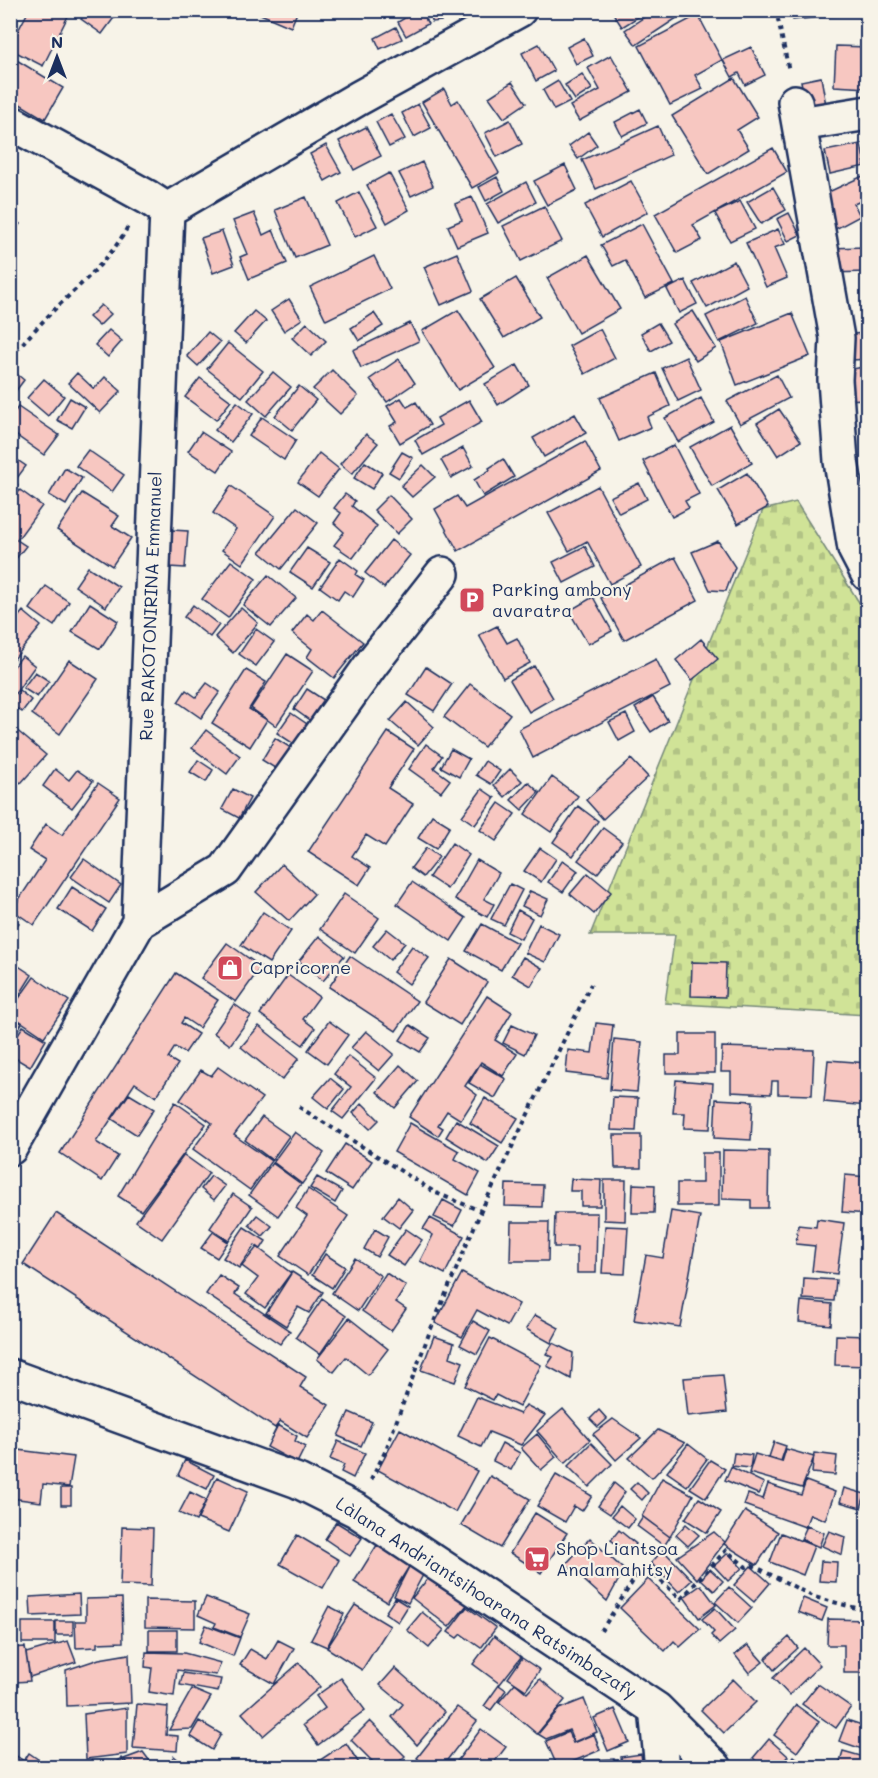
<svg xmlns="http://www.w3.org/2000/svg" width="878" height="1778" font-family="Mali,sans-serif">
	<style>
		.cemetery { fill: url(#cemetery-stones); stroke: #76897a; stroke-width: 1.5 }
		.building { fill: #f7c7c1; stroke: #1b2f5e; stroke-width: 1.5 }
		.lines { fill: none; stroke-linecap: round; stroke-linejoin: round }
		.minor-casing { stroke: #1b2f5e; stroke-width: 38 }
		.major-casing { stroke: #1b2f5e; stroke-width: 38 }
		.path { stroke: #1b2f5e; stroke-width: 4; stroke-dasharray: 4.5 4.5; stroke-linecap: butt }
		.minor { stroke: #f7f3e8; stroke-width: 33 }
		.major { stroke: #f7f3e8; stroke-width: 33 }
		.labels { text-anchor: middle; stroke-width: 4.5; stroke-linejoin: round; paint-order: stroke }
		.poi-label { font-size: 18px; fill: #1b2f5e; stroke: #f7f3e8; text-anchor: start }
		.street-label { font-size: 18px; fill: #1b2f5e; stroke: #f7f3e8 }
	</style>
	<defs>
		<pattern id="cemetery-stones" width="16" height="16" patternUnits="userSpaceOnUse" patternTransform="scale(1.5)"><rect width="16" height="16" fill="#d0e397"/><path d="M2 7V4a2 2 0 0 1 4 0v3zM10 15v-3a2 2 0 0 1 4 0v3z" fill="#b2c385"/></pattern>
	</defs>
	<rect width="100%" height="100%" fill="#f7f3e8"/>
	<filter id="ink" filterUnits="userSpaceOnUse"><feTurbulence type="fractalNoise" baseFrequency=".0167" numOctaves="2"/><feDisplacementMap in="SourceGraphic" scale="12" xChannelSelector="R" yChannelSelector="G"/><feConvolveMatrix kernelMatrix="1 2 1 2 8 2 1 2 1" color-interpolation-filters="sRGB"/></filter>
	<g filter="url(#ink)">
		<!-- cemetery -->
		<path class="cemetery" d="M796,502L867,615V1015L665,1003L675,935H590L763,510Z"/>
		<!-- building -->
		<path class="building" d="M29,10H71L43,66L10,49V46Z
			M87,10H118L119,11L102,34L81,19Z
			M251,10H298L291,27Z
			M353,10H380V14L353,16Z
			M418,10H420L428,24L406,36L398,22Z
			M611,10H645L646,12L622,27Z
			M655,10H689L636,45L625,30Z
			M792,10H851L852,14L793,20Z
			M440,11L441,21L432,22L431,12Z
			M698,15L722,60L695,75L703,89L670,105L639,46Z
			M396,27L402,39L380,49L375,38Z
			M584,38L593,56L576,64L567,47Z
			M539,44L554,71L536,81L522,53Z
			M836,46L868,47V88L834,86Z
			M751,47L765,75L745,85L739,73L732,77L723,60Z
			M611,55L632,92L579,121L570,106L600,90L588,68Z
			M10,56L63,88L45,119L10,98Z
			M582,74L592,89L575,100L565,85Z
			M821,77L826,105L806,109L801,81Z
			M734,78L758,117L737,130L749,149L708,174L672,116Z
			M558,81L570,102L554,110L543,90Z
			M512,82L526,103L504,118L489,97Z
			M444,89L452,104L458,100L499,173L472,188L422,102Z
			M418,104L431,128L414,137L402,113Z
			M640,109L647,123L622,136L615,122Z
			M391,114L405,139L389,147L376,122Z
			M510,120L522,144L497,157L485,133Z
			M658,126L671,155L596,189L582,160Z
			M366,127L381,156L354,170L339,141Z
			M588,132L597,145L578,159L569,146Z
			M861,144L865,166L830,174L825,151Z
			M326,145L341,172L325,181L310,154Z
			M773,148L787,172L693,225L702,240L677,253L655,214Z
			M422,162L433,186L411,196L399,173Z
			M565,165L577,190L547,205L534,181Z
			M389,173L409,210L387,223L367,185Z
			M865,175L868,181V198L854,204L860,216L830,232L820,196Z
			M497,177L504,191L486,201L479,187Z
			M631,181L648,212L602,237L585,205Z
			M526,182L536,202L498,223L487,204Z
			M773,187L786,210L761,224L747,202Z
			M359,192L377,226L355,237L338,203Z
			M306,197L327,245L295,258L275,210Z
			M472,197L488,233L457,246L448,226L462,220L455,204Z
			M740,201L755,229L730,241L715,213Z
			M544,206L562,241L521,261L503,226Z
			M254,213L263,235L273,230L287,263L249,279L240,257L247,254L233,221Z
			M789,213L800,235L788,241L777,219Z
			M865,215H868V245H867Z
			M10,217L20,224L10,237Z
			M642,224L674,284L645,298L625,260L613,266L601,245Z
			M778,229L785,244L774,248L787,278L766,287L746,243Z
			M222,231L234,265L213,273L201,238Z
			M868,247V272L826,273L825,248Z
			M457,253L473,291L441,305L424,267Z
			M588,255L620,309L578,333L547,278Z
			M374,256L390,289L326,320L310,287Z
			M734,261L747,286L707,308L693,283Z
			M516,278L540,317L504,338L480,299Z
			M685,280L697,304L679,313L667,289Z
			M745,296L758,323L719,342L706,316Z
			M289,299L302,319L284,331L271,311Z
			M101,305L111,314L99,326L89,317Z
			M458,310L495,368L458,390L422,331Z
			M254,311L266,321L246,343L234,333Z
			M693,311L716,348L696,361L672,324Z
			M374,313L383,326L359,341L351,328Z
			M792,313L810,356L737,385L721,342Z
			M307,323L326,341L311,356L292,338Z
			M410,323L419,341L361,368L353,350Z
			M658,323L669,341L651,351L641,333Z
			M600,329L615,358L585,374L569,346Z
			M109,330L122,341L108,357L95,345Z
			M208,332L220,342L198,366L187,356Z
			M868,333V359L853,360L852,334Z
			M228,343L263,371L242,397L207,369Z
			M686,357L701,390L678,401L662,368Z
			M399,359L415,383L387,402L370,379Z
			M517,365L529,385L498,405L485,384Z
			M868,366V399L842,400L838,372Z
			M12,370L24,380L12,396L10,395V372Z
			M332,370L358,396L340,414L313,389Z
			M273,372L291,387L266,416L248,400Z
			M77,373L94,389L105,377L121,391L100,413L68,383Z
			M656,373L670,406L647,417L651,427L619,441L600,398Z
			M777,375L789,398L740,424L727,401Z
			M200,378L231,401L216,420L185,397Z
			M44,379L64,396L48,416L27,398Z
			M299,386L316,400L292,430L275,416Z
			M70,398L85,407L72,428L57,420Z
			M401,398L407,407L416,402L430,425L400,443L390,426L397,422L387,406Z
			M701,398L714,422L678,442L665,418Z
			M469,400L482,422L423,455L415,440L441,425L437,418Z
			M237,402L253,414L231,442L215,430Z
			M18,407L59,435L44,455L10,431V418Z
			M779,409L801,441L778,456L757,423Z
			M575,414L586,433L544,457L533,438Z
			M262,417L296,440L284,460L249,436Z
			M730,425L752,463L712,486L690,447Z
			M201,432L231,452L218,471L188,451Z
			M366,434L378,443L352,474L340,464Z
			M585,441L601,471L458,551L435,509L457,496L465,508Z
			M674,445L699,494L685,501L689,508L672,517L643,461Z
			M463,448L473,466L451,478L441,460Z
			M88,450L124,475L112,492L76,466Z
			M402,452L413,458L399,478L389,472Z
			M319,453L339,469L318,496L298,482Z
			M10,455L26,466L17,478L10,473Z
			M503,459L514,477L483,496L474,480L490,470L489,468Z
			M365,462L382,473L372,489L354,478Z
			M423,465L435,477L412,497L401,486Z
			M65,468L82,478L66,505L49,495Z
			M747,473L768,507L738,524L718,490Z
			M10,479L18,485L10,494Z
			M639,483L647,499L619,513L610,497Z
			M231,486L275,516L242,564L222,550L236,529L213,513Z
			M598,486L641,567L610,584L587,541L569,551L548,513Z
			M20,490L42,506L17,540L26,546L10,566V504Z
			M82,493L119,516L112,526L131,538L112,566L57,530Z
			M345,494L355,501L352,506L377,526L353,558L334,545L344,532L334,523L341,513L334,508Z
			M389,495L412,519L397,534L374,510Z
			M297,507L318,523L281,569L260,552Z
			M172,530L188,531L185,568L169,567Z
			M391,540L410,555L384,588L365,573Z
			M718,541L735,567L726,591L710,590L692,552Z
			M585,546L595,567L564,583L553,562Z
			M307,548L330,562L313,587L290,572Z
			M675,557L698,600L624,640L601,598Z
			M340,558L358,571L356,575L364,580L353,597L344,591L338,600L320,587Z
			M231,561L256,579L228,618L202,599Z
			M88,567L119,587L106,607L75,586Z
			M268,575L296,598L271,627L243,605Z
			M46,586L69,602L54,626L30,609Z
			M593,597L612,631L588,644L569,611Z
			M90,603L118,621L100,649L72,632Z
			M193,605L219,625L210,637L184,617Z
			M241,608L258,623L233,653L215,637Z
			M322,610L363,642L334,678L307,657L312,649L292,633L307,614L314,620Z
			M23,611L41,626L10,664V627Z
			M497,626L507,643L517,638L530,663L503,678L479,635Z
			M256,629L274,642L256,666L239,654Z
			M701,639L718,659L692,680L676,660Z
			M287,654L313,671L276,726L251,708Z
			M22,656L35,666L15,694L10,691V671Z
			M656,659L670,687L533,758L519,729Z
			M69,660L98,679L60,734L32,714Z
			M534,666L553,698L529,712L510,680Z
			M426,667L452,684L434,711L408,695Z
			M246,670L266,682L249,709L267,720L250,747L212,723Z
			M35,672L49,681L37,697L23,688Z
			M207,683L220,692L201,718L178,702L186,690L196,697Z
			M470,684L510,714L484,747L444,717Z
			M307,689L327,702L312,722L294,709Z
			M19,690L31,700L22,712L10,704V700Z
			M653,697L668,721L651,732L635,708Z
			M407,702L434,727L418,745L390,721Z
			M291,713L310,726L297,746L277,733Z
			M626,714L635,732L619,741L609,722Z
			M14,728L46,755L21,783L10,774V732Z
			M206,730L240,756L227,774L192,748Z
			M388,732L414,749L388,788L413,804L385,847L366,835L352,856L370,868L359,885L308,852Z
			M275,738L291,748L278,770L262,760Z
			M426,744L442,756L434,768L450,780L441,792L409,769Z
			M451,749L469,759L459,777L441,767Z
			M631,759L648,777L603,819L586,800Z
			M198,760L213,770L206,782L190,772Z
			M485,761L500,771L491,784L476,775Z
			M55,769L69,780L77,770L93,781L72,808L43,786Z
			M510,769L522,781L505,797L494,785Z
			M552,777L578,796L551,832L525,814Z
			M528,782L539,792L522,810L511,800Z
			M98,783L120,798L34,925L12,910L45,860L29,850L46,824L62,835Z
			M233,789L250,798L239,818L222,809Z
			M482,789L495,798L475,825L462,816Z
			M499,803L515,814L496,841L480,830Z
			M578,806L598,821L573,856L553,842Z
			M432,815L450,826L436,849L418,838Z
			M603,828L622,842L597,874L578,860Z
			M452,843L469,855L447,889L429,877Z
			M426,848L439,857L423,877L411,868Z
			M540,848L556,859L541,882L524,871Z
			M84,859L121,885L109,903L71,877Z
			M477,860L499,873L484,899L494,904L487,917L455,899Z
			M563,860L578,871L563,892L548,882Z
			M282,864L314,894L289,921L256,892Z
			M588,873L611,892L594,914L570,894Z
			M412,882L466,918L451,941L397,904Z
			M510,884L522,890L504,925L491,919Z
			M72,887L106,909L92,931L58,909Z
			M530,891L548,899L540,915L522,906Z
			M344,894L379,918L355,953L320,929Z
			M518,910L532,918L521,939L507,932Z
			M263,912L291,931L269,963L241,945Z
			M10,917L19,923L10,934Z
			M482,924L517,943L501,970L466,951Z
			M539,924L559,934L545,962L525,953Z
			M387,929L405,943L390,960L373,946Z
			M319,936L344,956L323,981L299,961Z
			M227,943L261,967L236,1002L201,978Z
			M412,946L429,958L409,984L393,972Z
			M350,956L417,1001L396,1031L329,987Z
			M523,957L542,968L531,986L512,975Z
			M451,959L487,982L460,1025L423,1002Z
			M692,962L726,963L725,997L691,996Z
			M14,963L32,975L10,1010V969Z
			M176,973L218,1000L199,1028L184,1018L181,1023L198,1034L185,1053L175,1047L168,1058L178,1064L156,1097L135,1083L96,1142L118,1156L102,1181L60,1153Z
			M288,975L319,997L303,1019L315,1028L303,1045L260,1014Z
			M34,977L69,1001L44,1037L10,1014V1011Z
			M487,996L512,1012L495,1040L517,1054L503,1076L481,1062L465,1086L477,1095L461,1120L447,1111L438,1125L443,1128L438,1136L409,1117Z
			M234,1004L251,1016L230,1045L214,1033Z
			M10,1016L22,1023L10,1042Z
			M329,1021L348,1035L327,1064L308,1050Z
			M596,1023L613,1025L607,1078L566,1073L568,1050L592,1053Z
			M410,1025L430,1038L420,1052L400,1040Z
			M512,1025L534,1035L525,1054L503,1043Z
			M23,1026L46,1040L30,1067L10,1055V1047Z
			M259,1026L299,1058L282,1080L241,1047Z
			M366,1031L394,1054L379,1071L351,1048Z
			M680,1034H715V1073H666V1055H680Z
			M614,1039L642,1042L637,1092L610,1090Z
			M722,1047L814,1050L812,1095L778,1094V1081H772L771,1094L731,1092V1072H721Z
			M348,1056L376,1078L343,1119L332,1111L351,1087L334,1074Z
			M828,1060L868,1063V1106L824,1102Z
			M480,1064L506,1079L495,1098L469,1083Z
			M400,1065L418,1081L395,1108L377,1092Z
			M218,1067L262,1098L234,1135L271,1161L250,1190L193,1149L212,1123L180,1100L201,1070L211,1076Z
			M330,1078L344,1089L328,1109L313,1097Z
			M676,1080L713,1083L710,1129L684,1128L685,1113H673Z
			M129,1094L154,1109L137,1135L112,1119Z
			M613,1097L638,1098L636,1131L611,1130Z
			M485,1098L518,1118L502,1143L470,1123Z
			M716,1099L753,1101L751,1140L714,1138Z
			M175,1102L206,1124L141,1211L118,1196Z
			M362,1103L379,1120L370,1129L353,1113Z
			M262,1117L289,1136L272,1160L245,1140Z
			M456,1120L499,1146L488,1163L446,1137Z
			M410,1123L459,1151L455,1159L480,1173L468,1195L394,1152Z
			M295,1132L324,1153L302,1184L273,1162Z
			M614,1135H641V1168H615Z
			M345,1144L372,1161L352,1190L326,1173Z
			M723,1150L769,1151L768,1208H751V1200L722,1199Z
			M702,1153H719V1206H677V1183H702Z
			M184,1155L209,1173L162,1239L136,1221Z
			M272,1163L301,1184L278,1216L249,1195Z
			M845,1175L868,1177V1214L842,1212Z
			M211,1176L225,1186L214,1200L201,1189Z
			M317,1177L342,1191L335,1203L310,1188Z
			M571,1179L601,1180L600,1206H581V1191H570Z
			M604,1180H626L625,1221L604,1220Z
			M506,1184L543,1185L542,1207L505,1206Z
			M633,1184L655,1185L654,1213H632Z
			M308,1189L348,1216L308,1275L280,1256L307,1216L296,1208Z
			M233,1194L252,1207L229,1241L210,1228Z
			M398,1197L413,1210L399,1228L383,1216Z
			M443,1200L462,1210L454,1226L434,1217Z
			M671,1211L700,1216L680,1327L634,1320L646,1255L663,1258Z
			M56,1213L306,1377L300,1387L329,1405L307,1438L280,1421L275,1428L23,1264Z
			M555,1213H597L596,1273H577V1247H554Z
			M257,1215L272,1226L263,1236L249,1225Z
			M430,1218L464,1236L445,1274L420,1261L433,1235L423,1229Z
			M817,1219L844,1223L837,1274L812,1271L815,1246L796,1244L798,1225L816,1227Z
			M511,1222H549L548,1261H510Z
			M605,1226L628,1227L625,1274L602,1273Z
			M244,1227L266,1241L261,1249L255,1245L239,1268L223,1258Z
			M375,1229L388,1237L377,1257L364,1249Z
			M406,1229L422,1240L404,1266L387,1255Z
			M213,1232L228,1242L217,1258L201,1248Z
			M10,1247L18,1252L10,1261Z
			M257,1247L291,1273L265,1308L246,1294L258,1278L242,1266Z
			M325,1254L345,1267L332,1288L312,1275Z
			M355,1258L381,1276L358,1311L332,1293Z
			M292,1272L323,1292L309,1313L298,1307L286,1326L266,1313Z
			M386,1273L406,1286L396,1302L406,1309L391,1331L362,1311Z
			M462,1273L519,1304L507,1326L477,1310L462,1337L435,1323Z
			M219,1275L239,1288L235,1294L290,1331L280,1344L206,1294Z
			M804,1278L836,1280L834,1301L803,1299Z
			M322,1299L346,1316L320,1354L296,1337Z
			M801,1301L832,1304L831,1325L799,1322Z
			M535,1315L559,1328L551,1343L526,1329Z
			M349,1318L388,1349L368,1375L346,1357L334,1372L317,1359Z
			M473,1321L490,1331L477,1354L460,1345Z
			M836,1335L868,1336V1366L835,1365Z
			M434,1336L454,1343L450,1357L463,1362L455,1382L421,1370Z
			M490,1338L541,1365L519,1407L496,1395L493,1400L465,1386Z
			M553,1343L573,1353L571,1379L547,1366L553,1357L546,1354Z
			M723,1375L727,1412L688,1416L684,1378Z
			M477,1397L520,1414L526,1405L545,1415L521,1445L489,1432L481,1447L458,1436Z
			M563,1409L590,1440L565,1463L537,1431Z
			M599,1410L607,1419L598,1427L590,1419Z
			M349,1412L372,1422L361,1446L338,1436Z
			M613,1419L641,1438L616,1460L593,1434Z
			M278,1425L297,1436L295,1441L305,1447L297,1463L267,1447Z
			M400,1429L477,1471L455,1512L378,1470Z
			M658,1430L685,1443L652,1478L629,1458Z
			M537,1434L556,1457L541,1470L521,1448Z
			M338,1441L365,1453L353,1478L341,1472L344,1465L330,1459Z
			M774,1442L786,1446L781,1461L769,1457Z
			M502,1443L520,1453L511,1470L493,1461Z
			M591,1443L612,1464L589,1487L568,1466Z
			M688,1444L707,1459L687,1486L667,1472Z
			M10,1449L74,1457L69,1487L43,1484L41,1502L11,1498L15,1475H10Z
			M786,1449L814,1457L802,1488L749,1473L755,1454L782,1462Z
			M734,1453L752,1455L750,1468L732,1466Z
			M814,1453L837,1456L835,1475L812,1473Z
			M185,1460L214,1475L207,1489L178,1475Z
			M710,1460L725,1469L706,1498L690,1488Z
			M731,1467L764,1483L758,1494L725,1480Z
			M556,1475L592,1496L582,1511L574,1506L565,1522L537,1506Z
			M490,1476L530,1499L500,1548L461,1525Z
			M217,1477L248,1491L229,1532L198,1519Z
			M662,1478L693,1495L670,1537L642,1516Z
			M806,1481L835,1492L825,1520L810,1514L805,1527L744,1505L748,1494L763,1499L768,1484L801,1495Z
			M637,1482L648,1493L642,1500L630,1489Z
			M614,1483L625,1492L610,1514L598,1506Z
			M61,1488H71V1505H61Z
			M844,1488L865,1494L861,1508L840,1502Z
			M190,1492L206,1500L196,1521L179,1513Z
			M699,1498L721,1512L707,1533L685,1519Z
			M620,1506L635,1519L628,1528L612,1516Z
			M745,1511L778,1532L757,1565L724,1544Z
			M535,1513L567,1533L541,1573L510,1553Z
			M643,1517L670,1537L664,1546L637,1526Z
			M336,1522L362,1538L350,1556L325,1539Z
			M686,1524L699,1535L688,1546L676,1535Z
			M807,1526L824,1533L819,1547L801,1539Z
			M122,1527L153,1528L151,1586L120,1585Z
			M619,1530L636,1544L629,1554L611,1540Z
			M829,1531L845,1537L842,1555L822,1546Z
			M714,1532L725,1542L697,1579L677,1557Z
			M781,1533L814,1546L803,1575L770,1562Z
			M297,1535L339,1560L323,1588L280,1564Z
			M590,1538L624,1570L607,1601L566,1564Z
			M377,1545L410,1565L387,1602L354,1582Z
			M663,1550L692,1580L679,1592L651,1563Z
			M728,1553L742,1568L728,1581L714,1566Z
			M821,1561L837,1562L836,1582L819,1581Z
			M410,1565L424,1573L408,1603L394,1596Z
			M751,1566L770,1583L754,1602L734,1585Z
			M710,1569L723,1581L714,1591L701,1579Z
			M430,1576L467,1605L449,1627L412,1598Z
			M648,1579L700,1629L680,1647L674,1641L665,1651L620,1608Z
			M701,1585L716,1605L699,1618L684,1597Z
			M729,1587L752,1608L738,1623L715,1602Z
			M79,1594L80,1614L31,1616L30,1597Z
			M206,1597L250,1614L240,1637L214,1627L216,1623L198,1615Z
			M122,1598L123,1642L97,1643V1647L76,1648L75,1621H86V1599Z
			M395,1598L408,1606L398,1622L385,1613Z
			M803,1598L827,1608L822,1621L798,1612Z
			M145,1600L195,1601V1628L145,1627Z
			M355,1605L390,1626L362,1670L327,1648Z
			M329,1606L344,1614L327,1647L311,1640Z
			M467,1607L496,1628L481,1648L461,1634L457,1638L448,1632Z
			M715,1608L735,1630L719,1644L711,1635L714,1632L702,1619Z
			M422,1612L444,1630L429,1648L407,1630Z
			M828,1619L868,1620V1673H844V1645H827Z
			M56,1621H73V1635H56Z
			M22,1622H55V1643H22Z
			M206,1625L240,1638L233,1656L199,1642Z
			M149,1630H177V1651H149Z
			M494,1636L521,1657L500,1684L473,1664Z
			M789,1637L798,1648L774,1670L765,1659Z
			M278,1640L294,1648L274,1684L240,1665L250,1649L267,1659Z
			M68,1641L76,1662L30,1677L26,1653Z
			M748,1645L763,1662L749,1673L735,1655Z
			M25,1647L30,1681L16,1682L15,1664H10V1648Z
			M804,1648L820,1665L789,1695L773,1678Z
			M146,1652L184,1653L221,1663L216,1675L177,1670L174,1696L149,1692L152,1668L145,1667Z
			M129,1654L131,1703L67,1706L66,1670L99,1659Z
			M522,1658L540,1670L526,1690L508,1678Z
			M299,1663L320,1687L263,1736L242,1713Z
			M395,1668L445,1712L417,1745L392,1717L403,1704L380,1685Z
			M183,1673L221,1679L218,1692L180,1685Z
			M341,1678L365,1710L318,1745L303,1725L325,1708L316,1696Z
			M540,1679L565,1700L537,1734L499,1702L515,1683L527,1693Z
			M733,1679L756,1702L724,1733L701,1710Z
			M818,1684L851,1707L836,1728L802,1704Z
			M499,1685L506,1690L491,1710L484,1706Z
			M192,1689L211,1697L192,1729L169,1730Z
			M584,1699L597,1732L574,1742L569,1730L546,1739L538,1734L559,1709Z
			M137,1704L168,1707L166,1735L178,1736L177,1751L133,1748Z
			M796,1705L819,1722L797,1752L774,1735Z
			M457,1707L477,1721L441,1768H429L417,1758Z
			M127,1708V1754L86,1759L84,1714Z
			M615,1709L629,1742L608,1751L594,1718Z
			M847,1720L868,1727V1751L839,1741Z
			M199,1721L221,1734L212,1750L190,1736Z
			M370,1721L405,1756L393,1768H379L351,1740Z
			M481,1729L506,1747L490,1768H452Z
			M568,1732L573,1743L594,1734L600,1750L558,1768L546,1741Z
			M769,1739L788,1756L778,1768H764L753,1758Z
			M346,1743L362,1768H312L311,1766Z
			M843,1751L868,1758V1768H838Z
			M143,1752L155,1768H130L124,1759Z
			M12,1753L24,1761L29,1753L42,1762L39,1768H10V1756Z
			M641,1754L643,1768H622L621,1757Z
			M174,1756L188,1768H165Z
			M794,1756L809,1768H785Z
			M121,1758L128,1768H108Z
			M614,1759V1768H586V1760Z"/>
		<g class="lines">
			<!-- minor casing -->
			<g class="minor-casing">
				<path id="minor" d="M795,102L837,338L835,380L841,461L855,549L868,574
					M10,122L147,197L167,210L139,922L10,1148
					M800,124L868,113
					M167,210L359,98L519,10
					M139,922L225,870L373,662L442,574"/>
			</g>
			<!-- major casing -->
			<g class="major-casing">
				<path id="major" d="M10,1376L298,1481L356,1510L656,1709L715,1768
					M656,1709L662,1768"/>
			</g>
			<!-- path -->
			<path class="path" d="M776,10L789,71
				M10,357C24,342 38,326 52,312C79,285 113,258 129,224
				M299,1107L436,1193L481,1211
				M371,1480L385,1452L430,1331L481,1211L591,984
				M601,1631L635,1578L645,1567L681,1599L726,1550L746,1567L752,1565L814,1597L868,1611"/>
			<!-- minor -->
			<use href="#minor" class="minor"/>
			<!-- major -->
			<use href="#major" class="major"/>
		</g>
	</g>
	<!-- icons -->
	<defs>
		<g id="parking-square" transform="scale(1.35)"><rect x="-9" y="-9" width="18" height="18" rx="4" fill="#d1495b" stroke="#f7f3e8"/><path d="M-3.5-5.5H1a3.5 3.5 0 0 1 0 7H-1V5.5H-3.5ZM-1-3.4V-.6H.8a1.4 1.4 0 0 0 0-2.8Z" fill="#fff"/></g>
		<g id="shop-square" transform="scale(1.35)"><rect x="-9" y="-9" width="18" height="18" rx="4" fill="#d1495b" stroke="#f7f3e8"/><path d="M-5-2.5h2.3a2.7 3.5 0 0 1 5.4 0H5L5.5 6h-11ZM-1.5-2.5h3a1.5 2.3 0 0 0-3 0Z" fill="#fff"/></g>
		<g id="supermarket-square" transform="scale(1.35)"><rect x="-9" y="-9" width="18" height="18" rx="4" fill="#d1495b" stroke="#f7f3e8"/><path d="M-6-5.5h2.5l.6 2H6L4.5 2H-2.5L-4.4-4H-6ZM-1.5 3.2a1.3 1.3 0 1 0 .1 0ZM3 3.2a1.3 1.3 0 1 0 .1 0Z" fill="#fff"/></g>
	</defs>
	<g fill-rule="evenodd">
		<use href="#parking-square" x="472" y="600"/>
		<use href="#shop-square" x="230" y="968"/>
		<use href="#supermarket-square" x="537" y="1559"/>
	</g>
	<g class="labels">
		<!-- poi labels -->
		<g class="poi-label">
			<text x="492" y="596">Parking ambony<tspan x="492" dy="21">avaratra</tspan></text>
			<text x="250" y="974">Capricorne</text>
			<text x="556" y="1555">Shop Liantsoa<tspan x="556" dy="21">Analamahitsy</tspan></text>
		</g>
		<!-- street labels -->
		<g class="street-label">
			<text transform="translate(151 606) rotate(-88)" y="6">Rue RAKOTONIRINA Emmanuel</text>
			<text transform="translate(486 1598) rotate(33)" y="6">Làlana Andriantsihoarana Ratsimbazafy</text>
		</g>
	</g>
	<!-- margin -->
	<rect width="878" height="1778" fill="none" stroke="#f7f3e8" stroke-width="36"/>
	<rect x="18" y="18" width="842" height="1742" fill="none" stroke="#1b2f5e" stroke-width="2" filter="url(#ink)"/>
	<!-- north arrow -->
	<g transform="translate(57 57)" stroke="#f7f3e8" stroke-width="4.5" paint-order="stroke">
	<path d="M0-4.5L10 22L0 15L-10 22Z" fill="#1b2f5e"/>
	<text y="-9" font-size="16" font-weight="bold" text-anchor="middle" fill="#1b2f5e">N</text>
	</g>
</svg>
